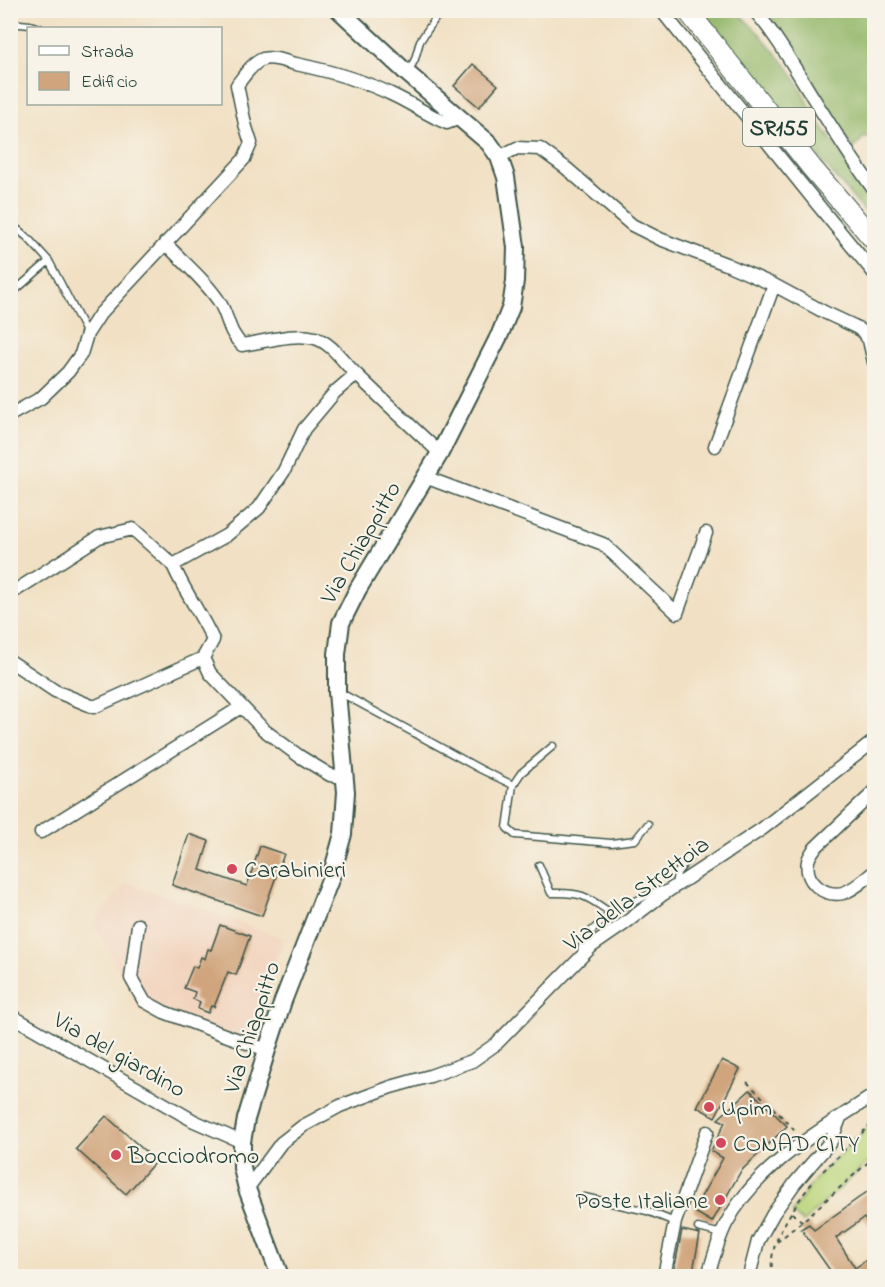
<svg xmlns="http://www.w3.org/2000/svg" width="885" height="1287" font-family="'Indie Flower',sans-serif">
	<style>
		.built { fill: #f2d4be }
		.green { fill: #bbd67b; stroke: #6d8a58; stroke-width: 1.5 }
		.forest { fill: #94b76b; stroke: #5a7a50; stroke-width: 1.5 }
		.building { fill: #d0a47c }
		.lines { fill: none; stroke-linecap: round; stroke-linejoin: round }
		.lane-casing { stroke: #3e5549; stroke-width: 9 }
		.street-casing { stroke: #3e5549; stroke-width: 15 }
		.secondary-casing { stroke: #3e5549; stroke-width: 20 }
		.primary-casing { stroke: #3e5549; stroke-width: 22 }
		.path { stroke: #3e5549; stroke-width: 2; stroke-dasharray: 4.5 4.5; stroke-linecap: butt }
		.lane { stroke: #fff; stroke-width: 6 }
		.street { stroke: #fff; stroke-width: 12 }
		.secondary { stroke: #fff; stroke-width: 16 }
		.primary { stroke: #fff; stroke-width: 20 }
		.poi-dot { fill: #d1495b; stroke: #f7f3e8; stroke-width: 2 }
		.labels { text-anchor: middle; stroke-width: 4.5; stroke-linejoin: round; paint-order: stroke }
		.shield { fill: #f7f3e8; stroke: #60746a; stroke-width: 1.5 }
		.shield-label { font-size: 22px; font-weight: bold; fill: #1f3d34 }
		.street-label { font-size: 24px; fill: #1f3d34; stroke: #f7f3e8 }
		.poi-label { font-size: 24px; fill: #1f3d34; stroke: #f7f3e8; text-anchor: start }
	</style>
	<rect width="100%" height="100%" fill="#f7f3e8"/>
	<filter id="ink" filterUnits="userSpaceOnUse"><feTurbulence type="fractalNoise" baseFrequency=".0167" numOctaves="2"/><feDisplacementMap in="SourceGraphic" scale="12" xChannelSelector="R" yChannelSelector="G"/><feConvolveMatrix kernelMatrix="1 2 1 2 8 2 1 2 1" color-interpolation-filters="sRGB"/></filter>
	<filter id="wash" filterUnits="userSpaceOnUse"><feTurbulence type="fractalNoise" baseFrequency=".008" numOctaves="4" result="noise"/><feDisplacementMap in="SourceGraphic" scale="24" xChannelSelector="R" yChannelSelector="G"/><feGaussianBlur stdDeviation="1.35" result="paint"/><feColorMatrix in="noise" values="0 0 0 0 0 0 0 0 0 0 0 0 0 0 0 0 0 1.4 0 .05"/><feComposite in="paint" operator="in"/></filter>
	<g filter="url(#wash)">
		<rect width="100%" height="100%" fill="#f1e0c3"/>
		<!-- built -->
		<path class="built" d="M126,883L284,938L246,1050L142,1011L93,923Z"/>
		<!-- green -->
		<path class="green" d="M874,1121V1157L803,1222L792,1213L809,1187L820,1174Z"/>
		<!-- forest -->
		<path class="forest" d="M695,11H736L759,33L790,70L819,122L874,202V223Z
			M770,11H874V140L865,136L853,149L776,28Z"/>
		<g id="blocks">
			<!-- building -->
			<path class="building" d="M473,64L498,85L479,107L454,86Z
				M189,834L209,841L200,870L247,886L260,846L284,854L262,916L172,885Z
				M220,925L250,936L236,975L228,972L214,1007L211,1006L208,1013L198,1009L200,1002L193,999L195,992L184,988L193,966L197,968L201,957L205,959L208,949L211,950Z
				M722,1060L740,1069L715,1117L697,1107Z
				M750,1090L787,1126L741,1171L712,1222L693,1211L723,1158L711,1151L725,1122L718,1119Z
				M106,1116L156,1161L126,1194L76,1149Z
				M874,1187V1233L864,1218L836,1238L855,1268L874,1255V1276H834L801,1229L809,1224L814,1230Z
				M682,1230L700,1234L692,1276H673Z"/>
		</g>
	</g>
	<g filter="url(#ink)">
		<use href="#blocks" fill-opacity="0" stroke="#3e5549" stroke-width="1.5"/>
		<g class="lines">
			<!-- lane casing -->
			<g class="lane-casing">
				<path id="lane" d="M10,23L30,25L40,28
					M408,73L415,59L420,41L437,16L439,10
					M10,223L28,238L49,261
					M10,295L49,261L87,334
					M341,693L480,769L513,785L507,828L515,835L611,843L635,840L648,824
					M513,785L521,773L553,746
					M539,865L551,893C582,892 586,896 611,913
					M675,886L677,873L689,858
					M581,955L582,946L586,936L611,913L654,892L662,890
					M584,1197L647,1211L675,1222
					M698,1228L722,1234"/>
			</g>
			<!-- street casing -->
			<g class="street-casing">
				<path id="street" d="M661,10L818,205L874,273
					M754,10C777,36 794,67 812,96C832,128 852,159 874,190
					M499,157L517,148L540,149L566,168L632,225L660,239L726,264L774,285L826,313L856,327L862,331L869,340L874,362
					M165,243C182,261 208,283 220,303C229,318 228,332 242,345C264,342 294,332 315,338C332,343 344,363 356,374C384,401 412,427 440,453
					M10,415L41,398L68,372L81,354L87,334L100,314L244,159L251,143L245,124L237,85C244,76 252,63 263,59C273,56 286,62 296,64C329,71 363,80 393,95C412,104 428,115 447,123L460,118
					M715,446L774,285
					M425,477L603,544L677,613L706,533
					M10,594L99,537L133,529L173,565
					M10,661L55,691L94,707L203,658
					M344,777L330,775L299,756L264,730L210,673L203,658L213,640C201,614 184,591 173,565L227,535L259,508L284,471L304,429L335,392L356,374
					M874,792L815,848C812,852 809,856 808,861C804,881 823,897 843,893C854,890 865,879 874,872
					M41,832L241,707
					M138,925L131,978L144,1001L164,1012L222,1034L267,1050
					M10,1015L194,1121L242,1142
					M247,1189L281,1143L303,1126L340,1106L391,1087L430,1076L472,1061L496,1044L592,946L624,924L662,895L762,829L874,741
					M664,1276L675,1222L707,1132
					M708,1276C713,1259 718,1240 726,1224C757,1165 821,1130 874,1095
					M749,1276L758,1241L773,1214L795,1183L831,1141L840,1118"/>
			</g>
			<!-- secondary casing -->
			<g class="secondary-casing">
				<path id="secondary" d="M280,1276L247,1189L242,1168V1142L246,1119L267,1050L283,1001L331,877L343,834L346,792L337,692V654L341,623L358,589L440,453L500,334L511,307L515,281L516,247L506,177L499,157L489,143L408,74L339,10"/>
			</g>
			<!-- primary casing -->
			<g class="primary-casing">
				<path id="primary" d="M687,10L812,168L874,240"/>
			</g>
			<!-- path -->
			<path class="path" d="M747,1082L790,1125L796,1133
				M823,1171L874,1121
				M792,1213L803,1222
				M777,1242L805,1219L874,1157
				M772,1276C772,1268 771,1261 773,1253C777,1231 799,1199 813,1182"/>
			<!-- lane -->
			<use href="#lane" class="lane"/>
			<!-- street -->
			<use href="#street" class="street"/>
			<!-- secondary -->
			<use href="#secondary" class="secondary"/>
			<!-- primary -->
			<use href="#primary" class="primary"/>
		</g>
	</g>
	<!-- markers -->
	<g class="poi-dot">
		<circle cx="232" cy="869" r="6"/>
		<circle cx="709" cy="1107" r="6"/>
		<circle cx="721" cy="1143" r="6"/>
		<circle cx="116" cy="1155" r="6"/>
		<circle cx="720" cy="1200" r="6"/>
	</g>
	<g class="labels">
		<!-- shield labels -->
		<rect class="shield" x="743" y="108" width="72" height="38" rx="4.5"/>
		<g class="shield-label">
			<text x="779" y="135">SR155</text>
		</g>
		<!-- street labels -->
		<g class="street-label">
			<text transform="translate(360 542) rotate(-60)" y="8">Via Chiappitto</text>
			<text transform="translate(636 893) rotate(-37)" y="8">Via della Strettoia</text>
			<text transform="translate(251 1027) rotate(-72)" y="8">Via Chiappitto</text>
			<text transform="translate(120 1054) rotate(30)" y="8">Via del giardino</text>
		</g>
		<!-- poi labels -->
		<g class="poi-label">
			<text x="244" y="877">Carabinieri</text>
			<text x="721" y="1115">Upim</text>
			<text x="733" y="1151">CONAD CITY</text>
			<text x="128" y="1163">Bocciodromo</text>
			<text x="708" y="1208" text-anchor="end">Poste Italiane</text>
		</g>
	</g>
	<!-- margin -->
	<rect width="885" height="1287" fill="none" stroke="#f7f3e8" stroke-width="36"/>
	<!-- legend -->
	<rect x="27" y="27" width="195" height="78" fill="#f7f3e8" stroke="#a1aaa0" stroke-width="1.5"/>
	<rect x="39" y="46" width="30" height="9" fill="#ffffff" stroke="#a1aaa0" stroke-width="1.5"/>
	<text x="81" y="57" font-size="18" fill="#1f3d34">Strada</text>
	<rect x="39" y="72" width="30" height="18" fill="#d0a47c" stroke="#a1aaa0" stroke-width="1.5"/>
	<text x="81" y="87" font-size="18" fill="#1f3d34">Edificio</text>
</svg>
